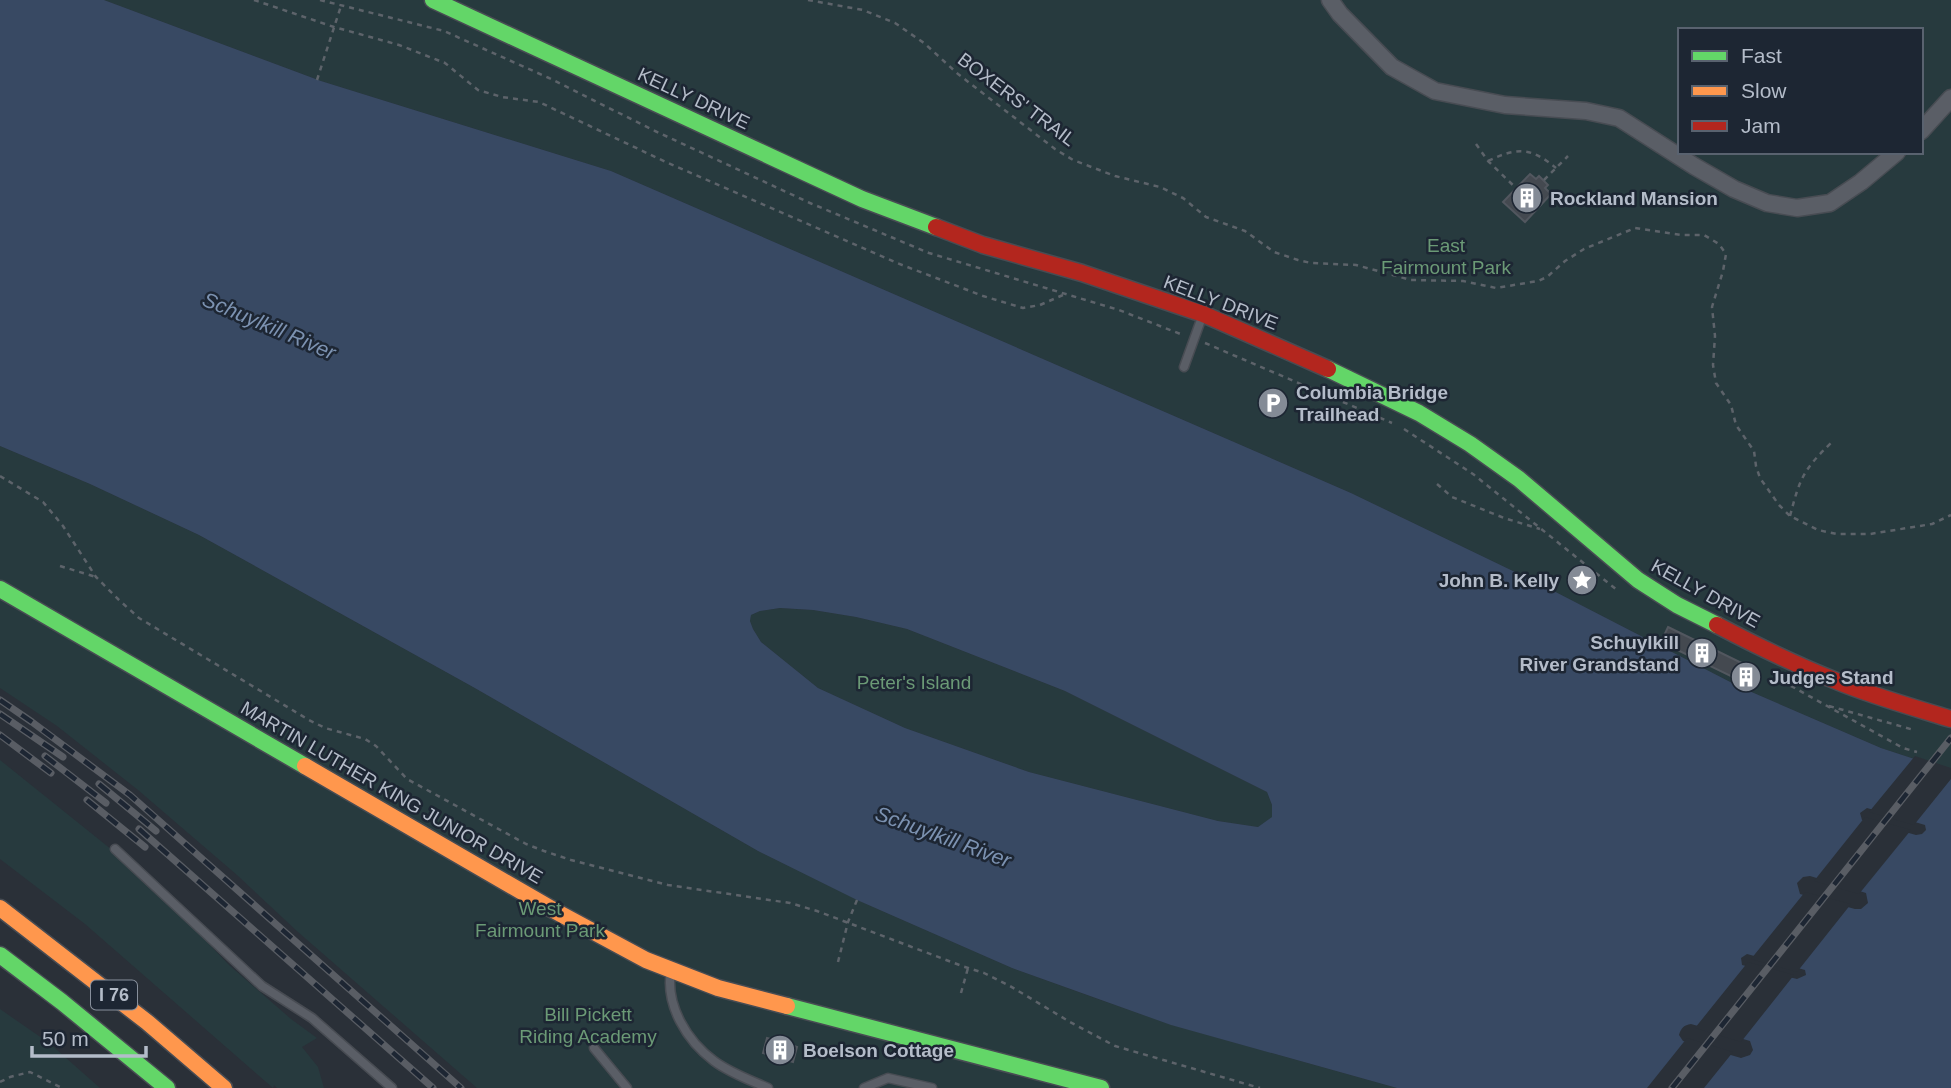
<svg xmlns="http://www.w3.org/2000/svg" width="1951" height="1088" font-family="Helvetica,sans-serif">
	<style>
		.green { fill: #273a3e; fill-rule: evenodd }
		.water { fill: #384963; fill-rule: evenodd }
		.pier { fill: #2a3038 }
		.building { fill: #444950; stroke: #52575f; stroke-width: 2 }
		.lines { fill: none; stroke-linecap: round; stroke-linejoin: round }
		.lane-casing { stroke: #484c53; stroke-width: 11 }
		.street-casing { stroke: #484c53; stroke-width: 19 }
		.fast-casing { stroke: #484c53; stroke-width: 19 }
		.slow-casing { stroke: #484c53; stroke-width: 19 }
		.jam-casing { stroke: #484c53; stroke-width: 19 }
		.path { stroke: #5d636a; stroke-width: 2.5; stroke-dasharray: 5 5; stroke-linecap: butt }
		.lane { stroke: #5a5e66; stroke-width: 8 }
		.street { stroke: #5a5e66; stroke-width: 16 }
		.fast { stroke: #63d668; stroke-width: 16 }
		.slow { stroke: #ff974d; stroke-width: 16 }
		.jam { stroke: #b3261e; stroke-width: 16 }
		.rail-casing { stroke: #595d64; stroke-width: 7 }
		.rail { stroke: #1d2633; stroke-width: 4.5; stroke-dasharray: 13; stroke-linecap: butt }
		.labels { text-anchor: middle; stroke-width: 5; stroke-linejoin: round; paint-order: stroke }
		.shield { fill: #1d2633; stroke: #878f9c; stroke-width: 2 }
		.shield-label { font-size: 18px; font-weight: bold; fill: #b4bcc9 }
		.street-label { font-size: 19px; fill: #b4bcc9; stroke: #1d2633 }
		.poi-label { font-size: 19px; font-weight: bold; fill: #b4bcc9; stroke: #1d2633; text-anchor: start }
		.park-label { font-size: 19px; fill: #6b9a76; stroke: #1d2633 }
		.water-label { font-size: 21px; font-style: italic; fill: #7c92b1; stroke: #1d2633 }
	</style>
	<rect width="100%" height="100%" fill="#2a3038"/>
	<!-- green -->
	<path class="green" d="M104,0H1951V771L1881,748L1740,687L1544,586L1351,493L611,171L321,81ZM1680,30H1921V152H1680Z
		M0,446L90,484L199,535L473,687L758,851L864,903L1012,968L1095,998L1172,1025L1397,1088H477L298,932L237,875L138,790L57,726L0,688Z
		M780,608L813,610L856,617L907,629L1065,691L1267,792L1272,805V818L1258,827L1218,821L1029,772L905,728L818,688L761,642L753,629L750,621L751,615L760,611Z
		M0,760L142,874L229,965L291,1019L317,1038L302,1047L318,1067L324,1088H277L274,1085L273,1088L85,924L0,859Z
		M0,1009L49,1043L100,1088H0Z"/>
	<!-- water -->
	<path class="water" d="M0,0H104L321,81L611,171L1351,493L1544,586L1740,687L1881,748L1951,771V1088H1397L1171,1025L1012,968L857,900L758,851L473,687L199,535L90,484L0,446ZM780,608L813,610L856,617L907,629L1065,691L1267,792L1272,805V817L1258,827L1218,821L1029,772L905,728L818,688L761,642L753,629L750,621L751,615L760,611ZM1867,808L1925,825L1926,830L1922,834L1916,835L1862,820L1860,813ZM1810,876L1866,893L1868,903L1861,909H1855L1800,894L1797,883L1803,877ZM1747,954L1805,970L1806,975L1797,979L1742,965L1741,958ZM1691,1024L1750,1041L1753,1050L1750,1055L1741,1058L1683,1041L1679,1035C1681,1028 1684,1025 1691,1024Z"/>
	<!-- pier -->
	<path class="pier" d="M1915,756L1951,768V779L1914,825L1869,812Z
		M1865,817L1911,830L1859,894L1814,881Z
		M1805,892L1851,904L1797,972L1751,959Z
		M1748,962L1794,975L1741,1042L1695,1028Z
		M1687,1038L1733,1052L1704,1088H1647Z"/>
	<!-- building -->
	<path class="building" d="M1530,174L1536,179L1539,176L1548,185L1545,188L1551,194L1525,222L1503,202Z
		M1668,627L1754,669L1747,684L1661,642Z
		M767,1038L797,1047L793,1062L763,1053Z"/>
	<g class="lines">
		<!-- lane casing -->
		<g class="lane-casing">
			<path id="lane" d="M1184,367L1202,317
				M115,849L262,986L312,1018L392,1088
				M671,971C665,1005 687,1041 714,1061C730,1073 750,1080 768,1088
				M594,1048L627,1088
				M864,1088L888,1078L932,1088"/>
		</g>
		<!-- street casing -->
		<g class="street-casing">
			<path id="street" d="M1330,0L1340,14L1392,67L1435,91L1505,105L1586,111L1619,118L1694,166L1734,189L1767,203L1797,208L1830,203L1861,182L1897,152
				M1921,131L1951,98"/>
		</g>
		<!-- fast casing -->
		<g class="fast-casing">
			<path id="fast" d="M433,0L862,199L936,227
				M1328,369L1419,413L1470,444L1519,479L1638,580L1677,605L1717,625
				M0,589L305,766
				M0,955L62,1002L167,1088
				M787,1006L1101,1088"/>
		</g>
		<!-- slow casing -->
		<g class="slow-casing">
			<path id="slow" d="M305,766L555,911L646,960L718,988L787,1006
				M0,908L147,1022L224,1088"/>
		</g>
		<!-- jam casing -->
		<g class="jam-casing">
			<path id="jam" d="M936,227L983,245L1082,273L1203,314L1328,369
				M1717,625C1755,645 1794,664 1834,680C1872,696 1912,707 1951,719"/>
		</g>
		<!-- path -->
		<path class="path" d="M254,0L334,27L399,45L445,63L478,90L502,97L539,102L668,163L897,263L983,296L1023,308L1040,305L1063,295
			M320,0L444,31L549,78L655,131L810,203L929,253L1119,310L1183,335
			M808,0L863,10L895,23L924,43L958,74L1055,149L1073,160L1115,176L1160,187L1183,198L1206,217L1245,231L1274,252L1298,260L1311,263L1356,265L1411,280L1463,281L1496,288L1538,281L1547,277L1565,261L1584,249L1635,228L1681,235H1704L1719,244L1726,254L1723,271L1712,307L1715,336L1713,365L1716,383L1731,405L1736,425L1754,451L1756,466L1760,478L1779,505L1790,516L1818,530L1837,534H1870L1932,524L1951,515
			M317,80L341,6
			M1476,144L1488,161L1516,188
			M1488,161C1517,147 1531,147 1556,168
			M1544,180L1568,156
			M1205,343L1392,423
			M1404,429L1473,474L1617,590
			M0,476L43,502L63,526L96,577L119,600L139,618L309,720L325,728L365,739L376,746L407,779L526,844L544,851L571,860L668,885L790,903L817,911L962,966L984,973L1010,986L1070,1022L1115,1046L1260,1088
			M1437,484L1452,497L1504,518L1540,529
			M1790,516C1800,478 1803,470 1832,442
			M60,566L96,577
			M1782,681L1903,748L1917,752
			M1829,706L1914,730
			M838,962L848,922L857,900
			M961,993L968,968
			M0,1082L10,1077L30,1072L62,1088"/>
		<!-- lane -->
		<use href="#lane" class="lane"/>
		<!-- street -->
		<use href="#street" class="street"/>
		<!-- fast -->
		<use href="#fast" class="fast"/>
		<!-- slow -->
		<use href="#slow" class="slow"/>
		<!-- jam -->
		<use href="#jam" class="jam"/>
		<!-- rail casing -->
		<g class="rail-casing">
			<path id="rail" d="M0,700L32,722L130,795L461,1088
				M0,714L63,757
				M0,735L51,773
				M45,756L106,803
				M99,784L156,831
				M87,800L145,847
				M139,829L433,1088
				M1672,1088L1951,738"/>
		</g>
		<!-- rail -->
		<use href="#rail" class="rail"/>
	</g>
	<!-- icons -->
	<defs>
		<g id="building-disc" transform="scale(1.575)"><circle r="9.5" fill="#848b96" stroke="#1d2633"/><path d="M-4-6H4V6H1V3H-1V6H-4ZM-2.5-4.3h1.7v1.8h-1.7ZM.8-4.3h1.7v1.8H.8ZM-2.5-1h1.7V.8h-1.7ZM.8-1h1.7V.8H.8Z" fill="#fff"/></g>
		<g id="parking-disc" transform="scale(1.575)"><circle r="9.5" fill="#848b96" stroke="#1d2633"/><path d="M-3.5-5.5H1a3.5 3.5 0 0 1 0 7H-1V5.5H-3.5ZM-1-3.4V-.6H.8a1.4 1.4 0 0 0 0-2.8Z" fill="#fff"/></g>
		<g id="sight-disc" transform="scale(1.575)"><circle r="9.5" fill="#848b96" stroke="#1d2633"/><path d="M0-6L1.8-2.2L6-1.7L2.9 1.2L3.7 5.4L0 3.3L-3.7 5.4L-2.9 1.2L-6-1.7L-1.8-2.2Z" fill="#fff"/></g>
	</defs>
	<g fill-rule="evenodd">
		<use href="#building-disc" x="1527" y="198"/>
		<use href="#parking-disc" x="1273" y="403"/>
		<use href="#sight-disc" x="1582" y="580"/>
		<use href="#building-disc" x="1702" y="653"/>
		<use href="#building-disc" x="1746" y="677"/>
		<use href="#building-disc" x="780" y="1050"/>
	</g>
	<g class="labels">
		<!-- shield labels -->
		<rect class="shield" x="91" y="980.5" width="46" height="29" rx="5"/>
		<g class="shield-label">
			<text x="114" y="1001">I 76</text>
		</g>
		<!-- street labels -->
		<g class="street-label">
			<text transform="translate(694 98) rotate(25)" y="7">KELLY DRIVE</text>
			<text transform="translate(1017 99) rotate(37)" y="7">BOXERS' TRAIL</text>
			<text transform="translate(1221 302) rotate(21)" y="7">KELLY DRIVE</text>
			<text transform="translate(1706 593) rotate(29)" y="7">KELLY DRIVE</text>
			<text transform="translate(392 792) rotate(30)" y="7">MARTIN LUTHER KING JUNIOR DRIVE</text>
		</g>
		<!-- poi labels -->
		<g class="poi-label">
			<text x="1550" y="205">Rockland Mansion</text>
			<text x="1296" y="399">Columbia Bridge<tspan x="1296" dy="22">Trailhead</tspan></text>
			<text x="1559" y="587" text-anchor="end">John B. Kelly</text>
			<text x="1679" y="649" text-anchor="end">Schuylkill<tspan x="1679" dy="22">River Grandstand</tspan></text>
			<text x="1769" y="684">Judges Stand</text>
			<text x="803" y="1057">Boelson Cottage</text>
		</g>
		<!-- park labels -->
		<g class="park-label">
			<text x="1446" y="252">East<tspan x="1446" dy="22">Fairmount Park</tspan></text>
			<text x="914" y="689">Peter's Island</text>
			<text x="540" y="915">West<tspan x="540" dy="22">Fairmount Park</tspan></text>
			<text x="588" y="1021">Bill Pickett<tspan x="588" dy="22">Riding Academy</tspan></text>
		</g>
		<!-- water labels -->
		<g class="water-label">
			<text transform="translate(269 326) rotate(23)" y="7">Schuylkill River</text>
			<text transform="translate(943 837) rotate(20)" y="7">Schuylkill River</text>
		</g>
	</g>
	<!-- legend -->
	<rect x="1678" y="28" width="245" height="126" fill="#1d2633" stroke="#59626f" stroke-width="2"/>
	<rect x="1692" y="51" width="35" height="10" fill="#63d668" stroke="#59626f" stroke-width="2"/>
	<text x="1741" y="63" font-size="21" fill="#b4bcc9">Fast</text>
	<rect x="1692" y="86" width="35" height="10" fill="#ff974d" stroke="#59626f" stroke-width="2"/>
	<text x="1741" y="98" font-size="21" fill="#b4bcc9">Slow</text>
	<rect x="1692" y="121" width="35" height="10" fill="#b3261e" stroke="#59626f" stroke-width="2"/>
	<text x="1741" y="133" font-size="21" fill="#b4bcc9">Jam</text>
	<!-- scale -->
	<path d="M32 1046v10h114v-10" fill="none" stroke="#b4bcc9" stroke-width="3.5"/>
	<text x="42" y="1046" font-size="21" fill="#b4bcc9" stroke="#1d2633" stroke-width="5" paint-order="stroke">50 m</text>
</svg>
